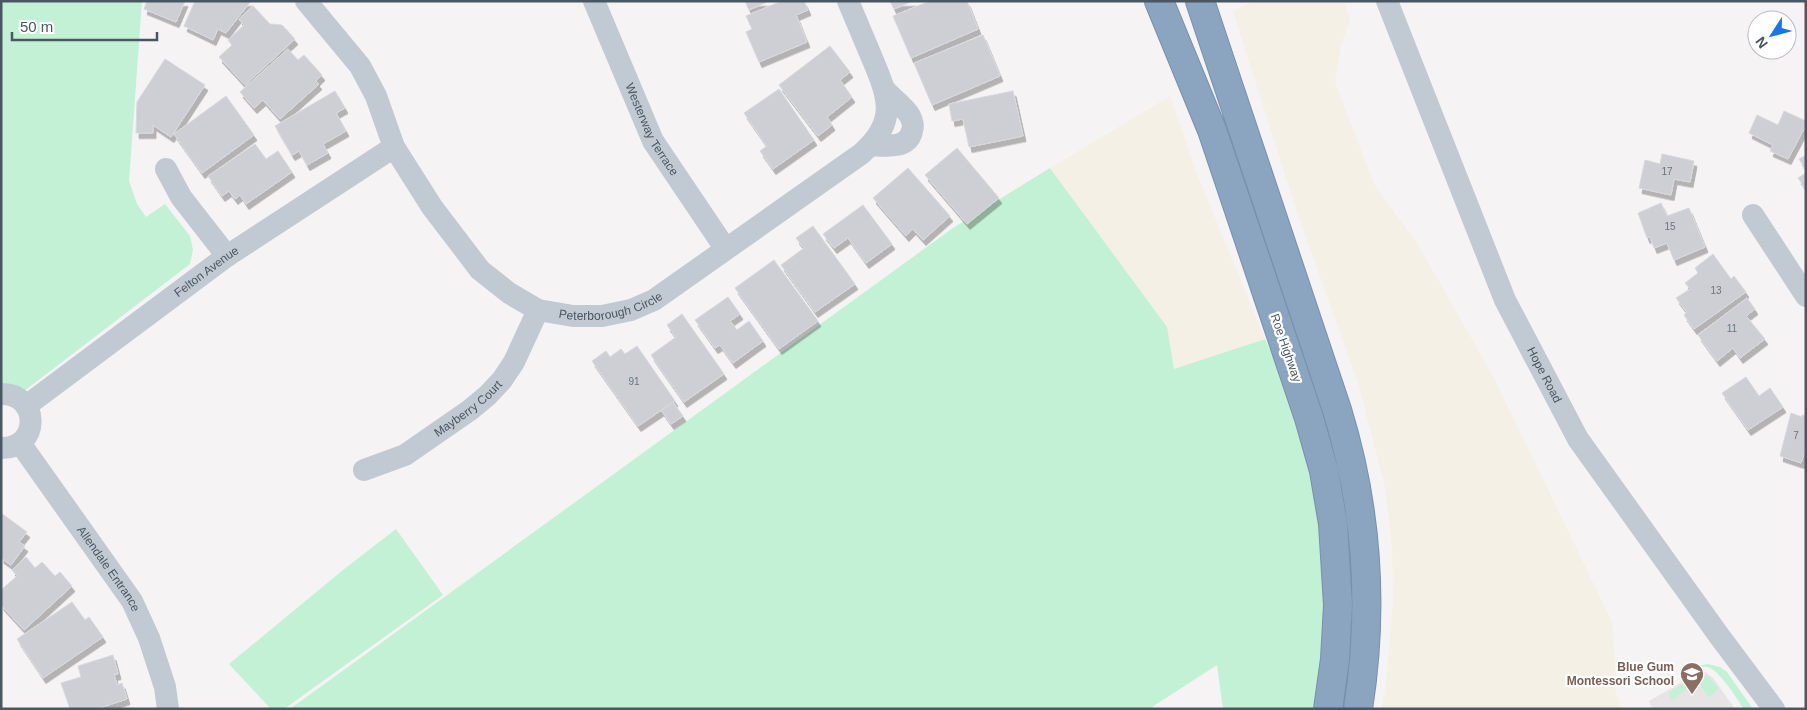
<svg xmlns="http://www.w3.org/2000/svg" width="1807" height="710" font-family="Arial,sans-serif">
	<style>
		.education { fill: #e6e4e5 }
		.green { fill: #c3f1d5 }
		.sand { fill: #f5f0e5 }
		.building { fill: #cdcfd5; stroke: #d7d9de; filter: url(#shadow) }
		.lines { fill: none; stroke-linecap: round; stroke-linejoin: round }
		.highway-casing { stroke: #7690ad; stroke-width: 30 }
		.minor { stroke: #c1cad2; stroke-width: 22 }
		.highway { stroke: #8ba5c1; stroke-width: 28 }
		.labels { text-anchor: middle; stroke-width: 4.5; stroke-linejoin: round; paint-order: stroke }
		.number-label { font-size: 10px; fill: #6b747e }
		.street-label { font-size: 12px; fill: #4a5661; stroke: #fff }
		.education-label { font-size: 12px; font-weight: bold; fill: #785e54; stroke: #fff; text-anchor: end }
	</style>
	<defs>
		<filter id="shadow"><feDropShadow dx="3" dy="5.5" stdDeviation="0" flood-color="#0004"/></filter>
	</defs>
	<rect width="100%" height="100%" fill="#f5f3f3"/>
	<!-- education -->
	<path class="education" d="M1705,672L1713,678L1735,709H1652L1649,701L1696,674Z"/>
	<!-- green -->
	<path class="green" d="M1,1H142L129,181L137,204L146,217L165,204L190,236L193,250L190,264L19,395L1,385Z
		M1050,168L1168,327L1174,368L1265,339L1283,379L1303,442L1322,530L1327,626L1317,709H1223L1217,665L1149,709H290L953,228Z
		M396,529L443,595L284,709H271L229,664L343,570Z
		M1708,664L1720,667L1727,672L1753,709H1744C1737,699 1718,668 1707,667C1702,666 1696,668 1691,670L1697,666Z
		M1700,674L1708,676L1719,688L1709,697L1697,681L1671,701L1669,692Z"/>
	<!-- sand -->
	<path class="sand" d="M1253,1H1344L1350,20L1341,46L1335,82L1374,184L1417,243L1494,378L1612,622L1615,664L1614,685L1621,709H1382L1386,683L1393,602L1392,545L1385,487L1359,386L1295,206L1233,11Z
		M1170,96L1197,174L1265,339L1174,369L1167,327L1050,168Z"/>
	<!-- building -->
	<path class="building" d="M147,1H185L176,22L144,9Z
		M195,1H251L226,33L218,29L213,40L184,26Z
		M745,1H769L749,10Z
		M782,1H804L808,10L796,15L807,42L759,62L746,32L752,29L746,16Z
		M890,1H913L894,9Z
		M930,1H967L978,29L911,58L893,16Z
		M253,6L270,24L282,25L295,39L245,85L219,57L232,45L228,40L244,25L239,19Z
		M983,35L1000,76L932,105L914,63Z
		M830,46L850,72L840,80L852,97L827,117L832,125L818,136L779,85Z
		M288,49L298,60L304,55L322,75L316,81L319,84L280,119L263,100L254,108L240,92Z
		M165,59L205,85L171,137L153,125V133H136L137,102Z
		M779,89L814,140L773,169L760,151L767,146L744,113Z
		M335,91L345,108L336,113L346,131L323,144L328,153L307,165L299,151L292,155L275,126Z
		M1013,91L1023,136L969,147L963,119L952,121L949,104Z
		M226,96L254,135L202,173L174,134Z
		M1784,111L1806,121V125L1788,159L1770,151L1773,145L1749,133L1757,115L1778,125Z
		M255,144L266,159L278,151L292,172L246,204L240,195L235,199L229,191L222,196L208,176Z
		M957,148L999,198L967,224L925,175Z
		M1662,154L1694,161L1690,182L1674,179L1671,195L1639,188L1645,160L1660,164Z
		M1806,155V170L1799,159Z
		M908,168L950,216L923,240L913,229L906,236L873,198Z
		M1806,173V189L1798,178Z
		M1661,203L1667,216L1689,208L1705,247L1674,260L1667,243L1654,248L1650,237L1647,238L1638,213Z
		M863,205L892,244L866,263L848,238L834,248L823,234Z
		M813,226L855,284L815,312L781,265L804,248L796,238Z
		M1713,254L1731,279L1734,276L1746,292L1694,329L1684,315L1687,312L1676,298L1690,289L1685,283L1698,273L1695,268Z
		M774,260L818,321L779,349L735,288Z
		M728,297L740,314L730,321L737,330L749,321L763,341L733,363L720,345L715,348L695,320Z
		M1747,298L1755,309L1746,316L1765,339L1740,358L1733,348L1717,361L1698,335Z
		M682,314L724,374L684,402L651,355L676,337L667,325Z
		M637,346L675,401L638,426L592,361L606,351L610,357L621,349L625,354Z
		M1746,377L1759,396L1770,388L1783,407L1748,430L1722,393Z
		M673,402L683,416L671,424L661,410Z
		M1791,413L1802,417V415L1806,416V454H1804L1801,463L1780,456Z
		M1,513L27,532L19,542L25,546L11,565L1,558Z
		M26,557L35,568L42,562L55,576L60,572L72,586L24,630L1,605V590L17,576L12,570Z
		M72,602L85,620L89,617L103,637L43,678L17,639Z
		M113,655L118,674L114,675L117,685L122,683L127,699L96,709H70L61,683L81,677L78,666Z"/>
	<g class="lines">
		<!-- highway casing -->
		<g class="highway-casing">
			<path id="highway" d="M1159,1L1212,130L1309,418L1324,471L1333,524L1338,605L1335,659L1328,709
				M1200,1L1337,410C1367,507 1374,608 1358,709"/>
		</g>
		<!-- minor -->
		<g class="minor">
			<path id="s1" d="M306,1L360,66L376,96L394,147L432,207L480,270L509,293L538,310L573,316H602L631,310L654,300L861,154C898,122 889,98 872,58C864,39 856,20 848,1"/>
			<path id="s2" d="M594,1L653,141L725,248"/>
			<path id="s3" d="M1387,1L1505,300L1578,439L1720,637L1774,709"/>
			<path d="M872,145C886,146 908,149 912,131C914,126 912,120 910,116C905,107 893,99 886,91"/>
			<path d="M166,169L181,197L227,256"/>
			<path d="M1753,215L1806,296"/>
			<path d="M1,394C40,393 41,449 1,448"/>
			<path id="s4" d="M26,406L227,256L394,147"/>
			<path id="s5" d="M20,443L132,601L149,638L165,687L168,709"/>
			<path id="s6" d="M364,470L405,455L470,410L488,395L502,380L514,362L538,310"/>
		</g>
		<!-- highway -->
		<use href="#highway" class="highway"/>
	</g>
	<!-- icons -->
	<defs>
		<g id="school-pin" transform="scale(1.25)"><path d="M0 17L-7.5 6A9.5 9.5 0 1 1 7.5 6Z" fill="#8d6e63" stroke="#fff"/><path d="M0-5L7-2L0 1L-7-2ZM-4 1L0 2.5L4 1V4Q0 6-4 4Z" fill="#fff"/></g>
	</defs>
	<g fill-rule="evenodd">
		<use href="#school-pin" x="1692" y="674"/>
	</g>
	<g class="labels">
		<!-- number labels -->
		<g class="number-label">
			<text x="1667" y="175">17</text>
			<text x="1670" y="230">15</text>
			<text x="1716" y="294">13</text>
			<text x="1732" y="332">11</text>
			<text x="634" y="385">91</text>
			<text x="1796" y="439">7</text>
		</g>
		<!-- street labels -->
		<g class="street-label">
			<text dy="4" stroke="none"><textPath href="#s2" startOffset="141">Westerway Terrace</textPath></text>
			<text dy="4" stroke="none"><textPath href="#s4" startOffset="225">Felton Avenue</textPath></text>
			<text dy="4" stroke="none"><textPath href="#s1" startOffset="468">Peterborough Circle</textPath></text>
			<text transform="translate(1286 348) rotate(71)" y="4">Roe Highway</text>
			<text dy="4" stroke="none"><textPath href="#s3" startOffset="406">Hope Road</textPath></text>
			<text dy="4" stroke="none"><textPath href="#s6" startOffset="122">Mayberry Court</textPath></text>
			<text dy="4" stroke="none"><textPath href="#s5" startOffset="154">Allendale Entrance</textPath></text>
		</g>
		<!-- education labels -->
		<g class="education-label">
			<text x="1674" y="671">Blue Gum<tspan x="1674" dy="14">Montessori School</tspan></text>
		</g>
	</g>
	<!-- border -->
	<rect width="1807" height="710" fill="none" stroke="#4a5661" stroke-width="5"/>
	<!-- north arrow -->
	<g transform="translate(1772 35) rotate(234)"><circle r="24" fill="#ffffff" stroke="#b7bbc0"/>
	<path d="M0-4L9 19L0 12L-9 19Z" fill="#1a73e8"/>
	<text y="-8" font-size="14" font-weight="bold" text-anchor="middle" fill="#4a5661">N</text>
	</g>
	<!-- scale -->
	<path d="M12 32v8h145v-8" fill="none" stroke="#4a5661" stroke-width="2.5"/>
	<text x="20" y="32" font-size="15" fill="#4a5661" stroke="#ffffff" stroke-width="4" paint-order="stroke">50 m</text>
</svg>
